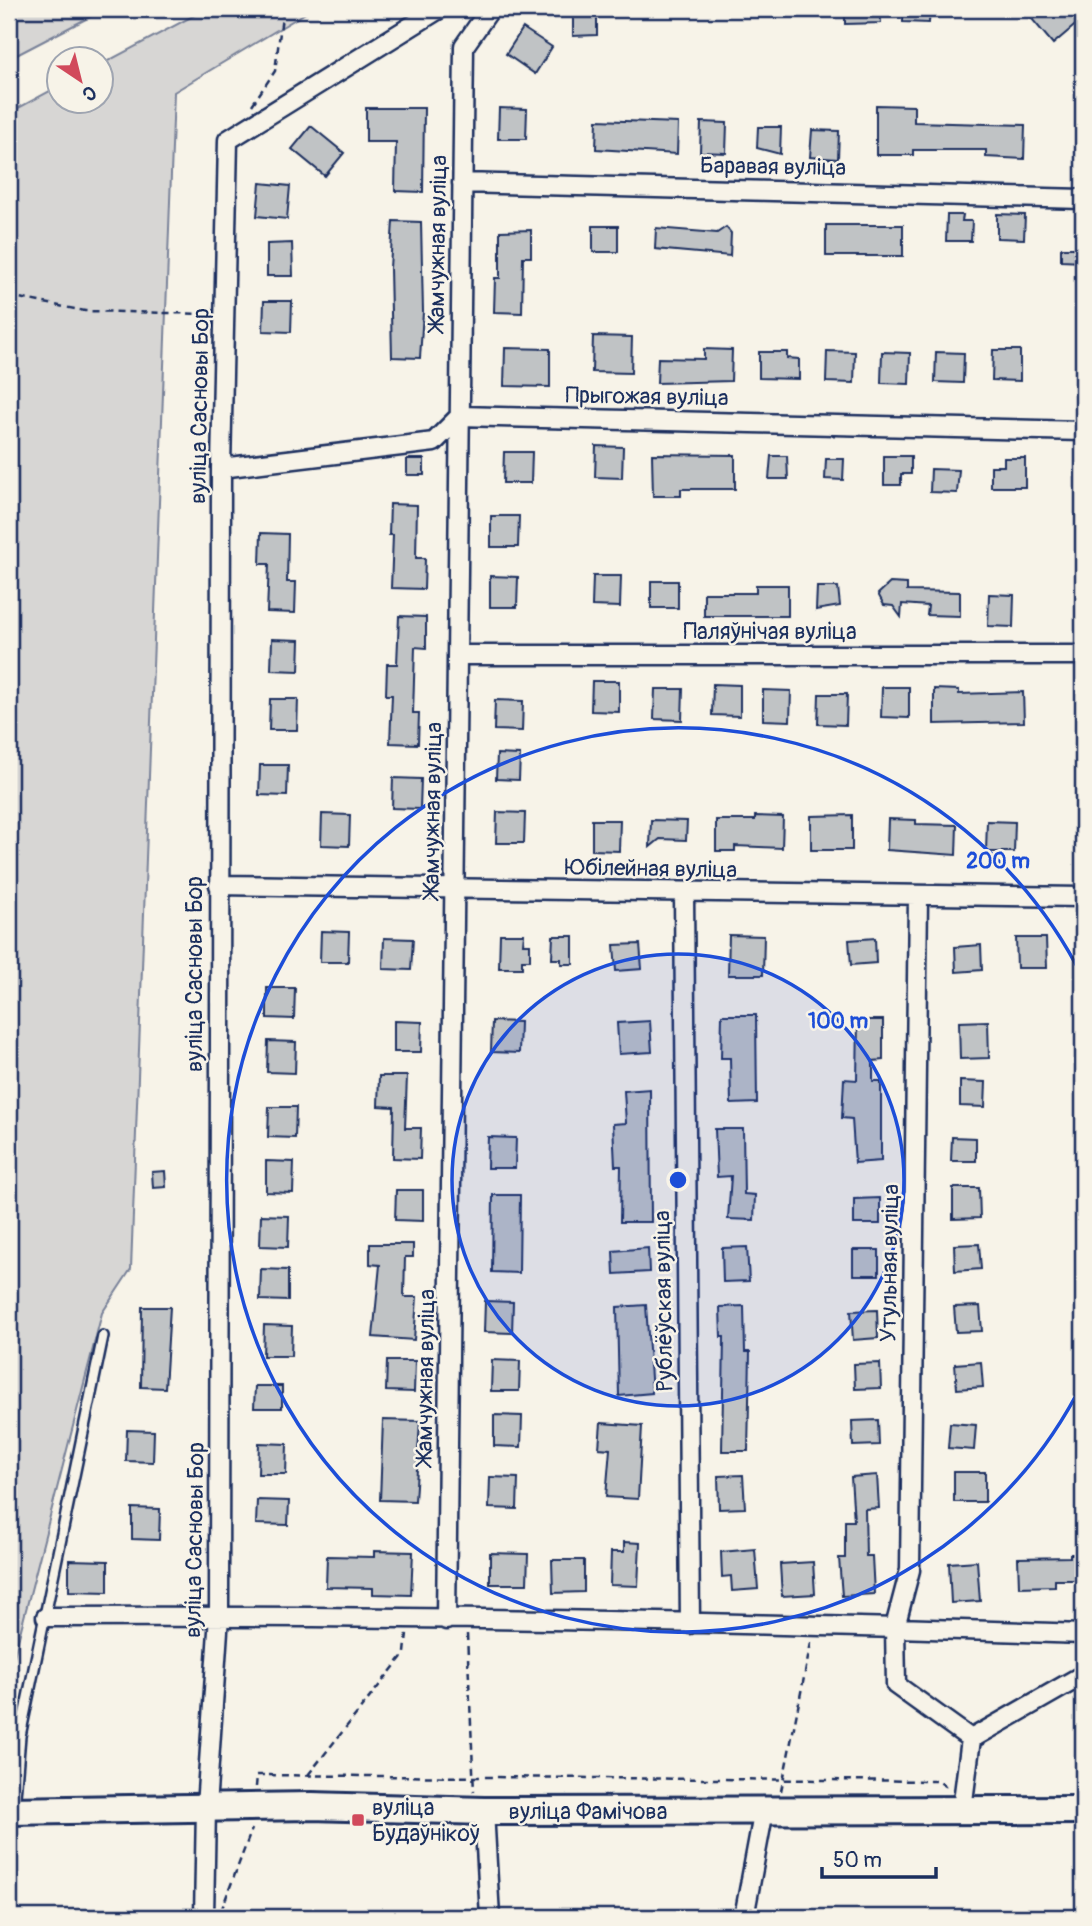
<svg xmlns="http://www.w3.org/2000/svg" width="1092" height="1926" font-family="Pangolin,sans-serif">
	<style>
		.green { fill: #d7d6d4; stroke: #798299; stroke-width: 2 }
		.building { fill: #c0c3c5; stroke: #1b2f5e; stroke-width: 2 }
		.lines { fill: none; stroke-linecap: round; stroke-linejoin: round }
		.service-casing { stroke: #1b2f5e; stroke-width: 14 }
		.minor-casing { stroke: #1b2f5e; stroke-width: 23 }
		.secondary-casing { stroke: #1b2f5e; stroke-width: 32 }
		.path { stroke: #1b2f5e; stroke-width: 2.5; stroke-dasharray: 7 5; stroke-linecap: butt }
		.service { stroke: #f7f3e8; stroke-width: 9 }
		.minor { stroke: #f7f3e8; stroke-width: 18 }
		.secondary { stroke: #f7f3e8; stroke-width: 26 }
		.ring { fill: none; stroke: #1d4ed8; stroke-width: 3.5 }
		.poi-dot { fill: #d1495b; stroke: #f7f3e8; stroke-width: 2.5 }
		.labels { text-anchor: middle; stroke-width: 5; stroke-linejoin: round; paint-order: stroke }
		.street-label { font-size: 23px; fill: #1b2f5e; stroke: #f7f3e8 }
		.poi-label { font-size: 23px; fill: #1b2f5e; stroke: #f7f3e8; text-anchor: start }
		.centre { fill: #1d4ed8; stroke: #f7f3e8; stroke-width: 3.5 }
		.ring-label { font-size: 21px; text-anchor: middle; font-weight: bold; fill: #1d4ed8; stroke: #f7f3e8; stroke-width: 5; stroke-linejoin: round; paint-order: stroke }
	</style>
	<rect width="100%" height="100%" fill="#f7f3e8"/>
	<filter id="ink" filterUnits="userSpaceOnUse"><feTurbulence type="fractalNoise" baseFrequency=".0143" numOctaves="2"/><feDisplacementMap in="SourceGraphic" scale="14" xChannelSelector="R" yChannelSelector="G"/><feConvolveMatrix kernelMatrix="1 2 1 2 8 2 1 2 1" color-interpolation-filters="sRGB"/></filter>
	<g filter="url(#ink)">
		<!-- green -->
		<path class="green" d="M9,9H105L9,59Z
			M206,9H312L174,92L131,1269L102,1313L9,1676V113L59,86L60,102H102V64Z"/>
		<!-- building -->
		<path class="building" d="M597,9V35L573,36V10Z
			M845,9H880L881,23L845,24Z
			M903,9H930L929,23L903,22Z
			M1045,9H1068L1079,22L1053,44L1032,19Z
			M523,28L552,47L535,74L506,54Z
			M876,105L914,106V122L1025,125L1024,159L986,157V150H913V155H876Z
			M366,108H424L423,192L395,191L396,142H366Z
			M499,108L527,109L526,139H498Z
			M597,120L678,123L677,154L596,149Z
			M701,122L727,123L726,153L700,152Z
			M311,126L344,153L325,176L292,149Z
			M758,127H781L780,154L757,148Z
			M812,130L839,131L838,159L810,157Z
			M260,183L290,186L287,219L257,216Z
			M997,214L1025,215L1024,239L997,238Z
			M947,215H963L962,221H972L971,241H946Z
			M393,221L421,222L423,312L420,358L392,357L390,268Z
			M826,225H903V256H826Z
			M593,226H618V252H593Z
			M726,227L731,233L730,256L655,249L656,228L717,233Z
			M531,230V257H523L522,313L494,312L495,278H500V231Z
			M292,243L293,276H267V244Z
			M1061,248H1083V262L1061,261Z
			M264,301H292L291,332L263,331Z
			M593,336L632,337L631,373L592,372Z
			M505,348L550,349V387L504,386Z
			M704,349L732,350L731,381L657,383L658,358L704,359Z
			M993,350H1020V381L992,380Z
			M827,351L855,352L854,383L826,382Z
			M759,352H787V358L799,359V379L759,378Z
			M882,352L910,353L909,384L881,383Z
			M936,352L964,353L963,383L935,382Z
			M596,446L623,447L622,478L595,477Z
			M504,452H532L531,483H503Z
			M652,454L735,455V489H681V496H653Z
			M771,456H787L788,479H769Z
			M884,456H911V474H901V485H884Z
			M1004,458H1025V487H991V466H1004Z
			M407,459H424V475H407Z
			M826,459H844L843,480L825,479Z
			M931,469L959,470L957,493L930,492Z
			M390,504L417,505L416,558H425L424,589L391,588L393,535H389Z
			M491,516H519L518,547H491Z
			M261,533L288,534L287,582H296L295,613L267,612L269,564H260Z
			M490,576L518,577L517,607H490Z
			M593,576H621L620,607L592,606Z
			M651,581H678V608H651Z
			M890,583L907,584V591L960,592V616L927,615L928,606L902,604L901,617L893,606L884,605L878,594Z
			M756,585H788V616H704V593H756Z
			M817,587H838L840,606L816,610Z
			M989,594L1014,595L1013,627L988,626Z
			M399,616L426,617V648L415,647L413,713H419L418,744L390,743L392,695H386L387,664H397Z
			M272,639L300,640L299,671L271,670Z
			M592,681H619V712L591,711Z
			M713,684L740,685V716L712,715Z
			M882,687H909V718L881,717Z
			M655,689H683L682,720L654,719Z
			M934,689L959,690V694L1023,692L1024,722L934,724Z
			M763,690L791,691L790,721L763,720Z
			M819,694H847L846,725L818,724Z
			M270,699H298L297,730H269Z
			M495,700L523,701L522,731L494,730Z
			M497,754L520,755L519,780L496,779Z
			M260,765H288L287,796L259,795Z
			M393,778L421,779L420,809L392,808Z
			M497,812L525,813L524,843H496Z
			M322,814L350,815L349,846L321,845Z
			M852,815V850H811V816Z
			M755,816L783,817L782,848L735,846V851H716V820H755Z
			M888,819L916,820V824L957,825L956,855L887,850Z
			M592,820H620L619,851L592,850Z
			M651,820L687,821L686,840L660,839L650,847Z
			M987,821L1015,822L1014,852H986Z
			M321,931L349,932L348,962H320Z
			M500,934H524L523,944H530V960H522V968H499Z
			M729,935L764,936L763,975H728Z
			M553,936H573V964H561V959H552Z
			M384,938L413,939L411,970L383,969Z
			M875,938L876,963L851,965L849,940Z
			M1016,938H1046L1047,968H1017Z
			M640,944L642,969L616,971L614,945Z
			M981,945L982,970L956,972L955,947Z
			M267,988H295L294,1019L267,1018Z
			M722,1015H756L757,1103L731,1104L730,1058H721Z
			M858,1020H883V1060L873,1061V1081H881V1161L855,1163L852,1119L842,1118L844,1079L857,1080Z
			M394,1021L422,1022L421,1052H394Z
			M492,1021L520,1022L519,1053L491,1052Z
			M650,1021L652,1052L619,1054L617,1023Z
			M988,1021L989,1058L960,1059L959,1022Z
			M268,1041L296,1042L295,1073L267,1072Z
			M379,1076H407L405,1128H421L420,1159L393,1158L394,1107L378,1106Z
			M960,1081L986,1082L985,1107L960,1106Z
			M650,1089L651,1222H620L621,1166H615L613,1124L626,1123L624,1091Z
			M269,1107H296L295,1138L268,1137Z
			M715,1129H743L744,1194L755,1195L754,1220L728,1219L731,1176L717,1177Z
			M488,1137L516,1138L515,1168H487Z
			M952,1137L976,1138V1161H951Z
			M266,1161L294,1162L293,1193L266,1192Z
			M165,1171L166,1187L153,1188L152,1172Z
			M953,1188H979L980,1218L953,1219Z
			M396,1190H423V1221L395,1220Z
			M493,1195H520L519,1273L492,1272Z
			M880,1198V1224H854V1199Z
			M261,1215L289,1216L288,1247L260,1246Z
			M370,1244H413V1257H405L404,1297H417L414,1340L373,1337L380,1265L370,1264Z
			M979,1244L981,1269L955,1271L954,1245Z
			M747,1247L749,1281L723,1282L722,1248Z
			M648,1248L649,1272L614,1274L613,1251Z
			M853,1250H879V1275H853Z
			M261,1269L288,1270V1301L260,1300Z
			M485,1301L513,1302L512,1333L484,1332Z
			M646,1305L652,1393L619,1396L617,1307Z
			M744,1306L745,1352H750L748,1451H722L724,1337H721L720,1307Z
			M980,1306L982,1331L956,1332L954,1307Z
			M142,1307H170L165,1388L141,1387Z
			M877,1310L878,1338L853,1340L851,1311Z
			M264,1325L292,1326L291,1356H263Z
			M492,1360L520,1361L519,1391H491Z
			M387,1361H415L414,1392L386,1391Z
			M981,1362L983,1387L957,1389L955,1364Z
			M880,1363L881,1388L855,1389L854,1364Z
			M255,1386H282V1408H254Z
			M494,1415L522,1416L521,1447L494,1446Z
			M383,1420L420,1421L415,1501L380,1500Z
			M878,1420L879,1445L853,1446L852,1421Z
			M601,1423L642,1426L638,1499L606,1497L610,1449L599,1448Z
			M950,1423L976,1425L974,1450L948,1448Z
			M127,1430L154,1431L153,1462L126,1461Z
			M259,1443L287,1444L286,1474H258Z
			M954,1472H985V1502H954Z
			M743,1475L745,1508L719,1509L718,1476Z
			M877,1475L879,1508L865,1509L866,1556H872L874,1594L842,1596L839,1558H845V1521H854L851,1477Z
			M490,1477L518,1478L517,1509L489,1508Z
			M257,1500L289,1501L288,1525L256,1524Z
			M132,1508L160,1509L159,1540L132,1539Z
			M624,1542L640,1543L638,1586L610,1585L611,1552H624Z
			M755,1549L758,1589L732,1591L731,1576L722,1577L721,1552Z
			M374,1551L413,1552L411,1595L373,1594V1588L326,1587L327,1556L374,1557Z
			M490,1553L528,1554L527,1584H490Z
			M1070,1554H1083V1580H1055V1586L1019,1587L1018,1558L1070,1557Z
			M69,1560L108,1561V1592L69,1591Z
			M552,1560H584V1592L553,1593Z
			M977,1561L980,1601L951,1603L949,1563Z
			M813,1562L815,1594L782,1596L780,1564Z"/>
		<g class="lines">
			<!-- service casing -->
			<g class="service-casing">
				<path id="service" d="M14,1809L20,1736L103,1336"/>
			</g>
			<!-- minor casing -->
			<g class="minor-casing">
				<path id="minor" d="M462,183L1083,199
					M221,468L434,442L460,416L1083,431
					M458,655H1083
					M219,885L1083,897
					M684,893L690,1624
					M918,897L910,1570L895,1627L896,1685L971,1739
					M46,1617C391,1615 738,1622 1083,1634
					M446,1620L464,46L490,9
					M962,1809L971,1739L1083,1675
					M484,1811L490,1917
					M204,1917L206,1807L219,1616L221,468L228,140L439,9
					M744,1917L764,1810"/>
			</g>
			<!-- secondary casing -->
			<g class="secondary-casing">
				<path id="secondary" d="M9,1811L312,1806L484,1811L1083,1810"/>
			</g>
			<!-- path -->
			<path class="path" d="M252,105L275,71L283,9
				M9,296L85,311L209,314
				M467,1634L474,1792
				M308,1775L405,1653L407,1633
				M256,1787L257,1775L938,1781L950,1789
				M781,1791L811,1643
				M221,1911L252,1829"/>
			<!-- service -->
			<use href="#service" class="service"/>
			<!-- minor -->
			<use href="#minor" class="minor"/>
			<!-- secondary -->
			<use href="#secondary" class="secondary"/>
		</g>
	</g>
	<!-- distance rings -->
	<circle cx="678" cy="1180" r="226" fill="#1d4ed8" fill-opacity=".12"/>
	<g class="ring">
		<circle cx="678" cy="1180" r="226"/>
		<path d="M1083 1382A452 452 0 1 1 1083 978"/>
	</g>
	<!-- markers -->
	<rect class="poi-dot" x="351" y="1813" width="14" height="14" rx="3.5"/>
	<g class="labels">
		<!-- street labels -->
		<g class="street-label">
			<text transform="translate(773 166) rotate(1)" y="8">Баравая вуліца</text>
			<text transform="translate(437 243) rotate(-89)" y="8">Жамчужная вуліца</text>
			<text transform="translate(647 396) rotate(1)" y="8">Прыгожая вуліца</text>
			<text transform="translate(199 406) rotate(-89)" y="8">вуліца Сасновы Бор</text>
			<text x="770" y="639">Паляўнічая вуліца</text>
			<text transform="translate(432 810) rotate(-89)" y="8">Жамчужная вуліца</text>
			<text transform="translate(651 868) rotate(1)" y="8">Юбілейная вуліца</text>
			<text transform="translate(194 974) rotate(-90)" y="8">вуліца Сасновы Бор</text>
			<text transform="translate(889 1263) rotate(-89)" y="8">Утульная вуліца</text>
			<text transform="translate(663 1301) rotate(-91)" y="8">Рублёўская вуліца</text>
			<text transform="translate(425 1377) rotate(-89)" y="8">Жамчужная вуліца</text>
			<text transform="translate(194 1540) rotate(-89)" y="8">вуліца Сасновы Бор</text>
			<text x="588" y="1819">вуліца Фамічова</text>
		</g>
		<!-- poi labels -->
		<g class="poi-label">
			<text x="372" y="1815">вуліца<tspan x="372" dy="26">Будаўнікоў</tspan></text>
		</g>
	</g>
	<circle cx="678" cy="1180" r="10" class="centre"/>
	<g class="ring-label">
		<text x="998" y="868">200 m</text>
		<text x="838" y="1028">100 m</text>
	</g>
	<!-- margin -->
	<rect width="1092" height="1926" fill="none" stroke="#f7f3e8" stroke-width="35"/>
	<rect x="18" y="18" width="1057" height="1891" fill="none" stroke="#1b2f5e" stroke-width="2.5" filter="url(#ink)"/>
	<!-- north arrow -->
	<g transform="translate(80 80) rotate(145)"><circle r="33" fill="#f7f3e8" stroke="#9fa5b1" stroke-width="2"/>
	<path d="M0-5L12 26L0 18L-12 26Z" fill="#d1495b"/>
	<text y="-10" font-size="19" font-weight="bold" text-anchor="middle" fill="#1b2f5e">С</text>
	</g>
	<!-- scale -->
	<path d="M822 1867v10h114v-10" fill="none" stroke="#1b2f5e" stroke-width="3.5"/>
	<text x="833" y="1867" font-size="21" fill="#1b2f5e" stroke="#f7f3e8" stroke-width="5" paint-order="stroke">50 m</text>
</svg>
